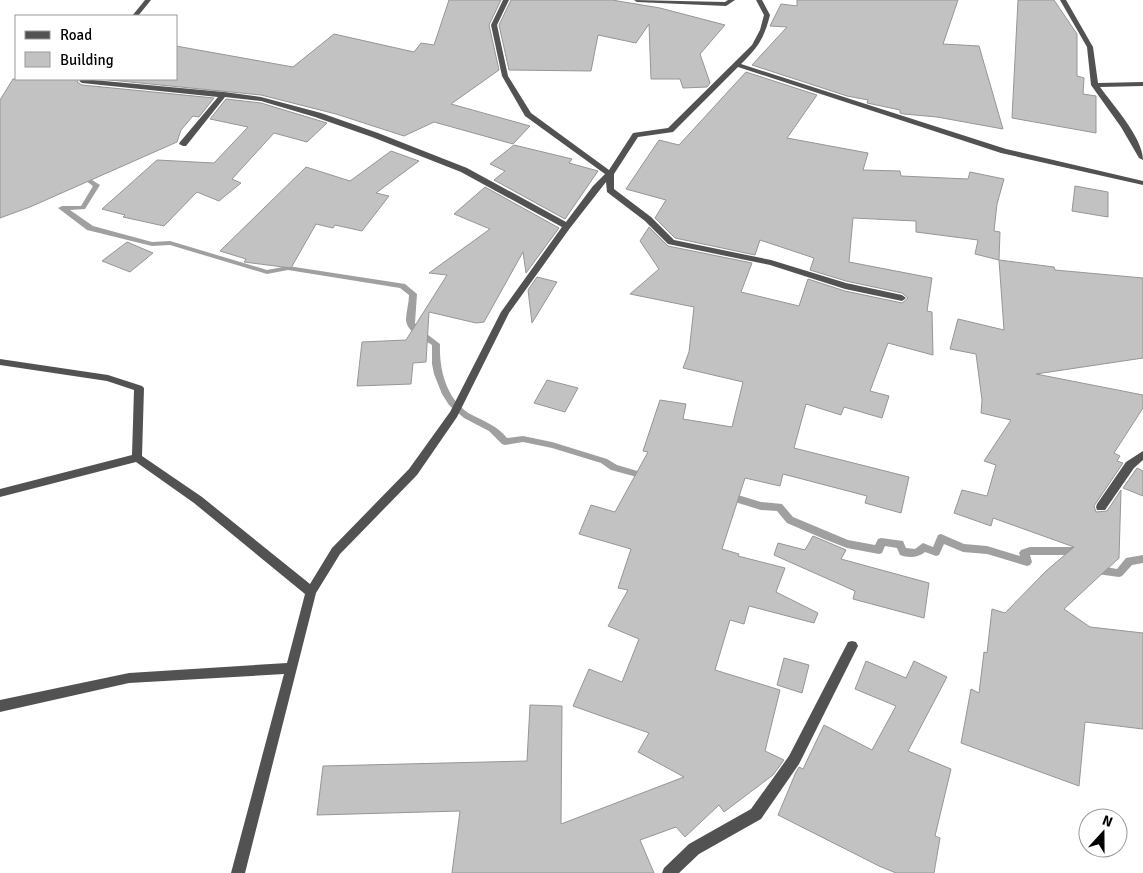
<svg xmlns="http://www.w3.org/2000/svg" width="1143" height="873" font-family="Signika,sans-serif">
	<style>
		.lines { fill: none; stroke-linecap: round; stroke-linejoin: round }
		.stream { fill: #a0a0a0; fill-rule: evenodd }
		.building { fill: #c2c2c2; stroke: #969696 }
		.minor { fill: #525252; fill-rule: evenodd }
	</style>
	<rect width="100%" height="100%" fill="#fff"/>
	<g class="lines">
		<!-- stream -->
		<path class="stream" d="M81,173L100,185L85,209L70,210L93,226L152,242L170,241L267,270L288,266L405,284L417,294L415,323L419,328L440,344C439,371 447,401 472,415C486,422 497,426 507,438L523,436L552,442L607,459L617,465L651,475L653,477L651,479L648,480L611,470L601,463L552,448L523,442L505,445L502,444L489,431L464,418L449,405L442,394L434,374L432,364V345C423,339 407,332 406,320C406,312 409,303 409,295L400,288L288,270L267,274L170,245L152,246L87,230L58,208L62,206H81L93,186L79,176L78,175Z
			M728,492L761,502L782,504L793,517L848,540L875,545L878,539L881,538L903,541L906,548L915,549L923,543L933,547L938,535L941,534L964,544L987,546L1020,556L1019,553L1021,550L1030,547H1074L1077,548L1085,556L1083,559L1080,560L1072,555H1030L1032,562L1030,565L1027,566L987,554L963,552L944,544L939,555L936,556L925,552C918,558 908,558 900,555L897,548L885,546L882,553L879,554L847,548L824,539L787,523L777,511L761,510L725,499L723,496L725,493Z
			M1143,555V563L1132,565L1122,576L1119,577L1097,574L1094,573L1089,567L1091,564L1094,563L1100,566L1117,569L1126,558Z"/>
	</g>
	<!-- building -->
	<path class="building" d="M449,0H501L489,25L499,70L451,104L530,126L513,144L434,122L404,136L336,114L261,95L100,79H176V46L293,67L334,34L414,52L421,43L434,45Z
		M511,0H612L660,8L725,25L700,54L710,83L707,87L683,88L680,79H651L649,24L636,43L598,35L591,71L509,70L499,25Z
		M797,0H958L943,44L979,46L1003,129L937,117L904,114L900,113V110L867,103L868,100L847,96L752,65L787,27L770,26L781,4L797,6Z
		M1018,0H1054L1077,34V76L1084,78L1083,94L1096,96V133L1012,118Z
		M746,72L817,95L787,138L868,153L863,170L900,171L901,176L968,179L970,172L1004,179L997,204L994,231L1000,232L999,260L975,254L978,240L916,232V221L853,218L849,262L932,278L927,311L932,312L933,355L888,343L870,391L889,396L882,418L844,407L841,415L806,404L794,448L909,477L901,513L865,503L867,496L783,474L780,486L745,478L722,549L739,554L738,556L785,568L776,592L818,613L814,623L749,606L744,624L730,620L715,670L780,690L765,751L784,760L773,775L724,812L719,805L685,837L676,827L640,840L654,873H452L460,811L317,815L323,766L527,761L530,705L562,706L561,824L684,777L638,752L649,733L573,706L589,669L622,682L639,639L608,626L628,590L618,588L631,549L579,534L591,505L615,512L648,452L643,451L660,400L686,404L683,419L732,427L743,382L683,368L689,352L694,307L630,294L659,269L640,241L649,227L668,246L752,263L741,292L799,306L808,279L845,291L902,303L908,298L902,293L846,281L810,270L814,258L760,240L755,255L675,238L655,218L666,200L626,189L659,140L679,145Z
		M13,79H79L77,82L82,85L214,98L199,117L193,116L181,130L177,142L30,207L0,218V100Z
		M226,99L261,103L327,123L307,142L274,133L232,179L241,183L219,201L197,192L164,226L123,217L125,215L102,209L157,160L214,163L248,127L210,119Z
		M514,145L572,159L569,163L598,171L565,219L494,180L505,171L490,164Z
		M391,151L419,161L376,193L389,196L362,231L335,225L333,228L316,224L291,268L244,262L246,259L220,251L306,167L350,181Z
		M1075,186L1108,192V217L1072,211Z
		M485,187L559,228L526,273L523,252L484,322L476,323L429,312L426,362L413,363L411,384L357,386L362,342L406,340L447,275L429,273L490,229L454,214Z
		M127,242L153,253L130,272L102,261Z
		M999,260L1054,267L1055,270L1143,278V358L1036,374L1143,395V408L1114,453L1120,456L1117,461L1123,463L1094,506L1096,512L1107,511L1121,490L1119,558L1064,609L1090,627L1143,633V729L1085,722L1079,786L961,743L971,689L979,693L984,652L987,653L992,609L1005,613L1046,571L1074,547L993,518L991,526L954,513L962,490L987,496L996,465L984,461L1011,420L981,413L982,400L976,354L950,349L958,319L1004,330Z
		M537,277L557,282L532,323L528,290Z
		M547,380L578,388L565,412L534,403Z
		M1137,468L1143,471V496L1123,488Z
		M813,536L846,550L841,559L929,583L924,618L853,599L855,591L774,555L778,543L805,550Z
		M784,658L809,665L802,693L777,685Z
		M866,661L906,678L914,661L947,677L908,751L951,769L935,836L940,838L934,873H896L879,866L778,815L796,772L799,767L803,769L824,725L872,750L896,706L855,689Z"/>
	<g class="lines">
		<!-- minor -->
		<path class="minor" d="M145,0H151L138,16H132Z
			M503,0H509L497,25L508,76L531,113L609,170L633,133L668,128L752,45L760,30L764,15L756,0H762L770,15C764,39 758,47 741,64L1006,149L1143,181V185L1001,153L738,67L673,132L638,137L614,174V189L651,217L674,240L771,260L846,283L902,295L906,298L902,301L845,289L770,265L668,244L645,221L607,192L606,182L570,228L509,313L457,417L417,475L340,554L316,593L245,873H231L284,674L129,683L0,712V700L129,673L287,663L305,594L194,503L136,462L0,497V489L132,455L134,390L107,381L0,365V359L108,375L142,386L144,388L142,456L202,497L310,584L332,548L409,469L450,412L501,312L562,227L461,172L372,137L315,117L261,101L225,97L186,146H183L179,144L180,142L218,97L82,83L79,81L82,79L224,92L261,97L321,113L378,133L467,168L566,222L593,186L605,174L525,116L502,76L491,25Z
			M634,0L725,2L728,0H735L726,6L637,2Z
			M1060,0H1066L1093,47L1098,83L1143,82V86L1100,87C1113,105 1143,138 1143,160L1139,158L1121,127L1091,85L1087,47Z
			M1143,451V460L1134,468L1105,510H1097L1096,507L1097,504L1126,462Z
			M852,641L856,642L858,646L799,764L761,819L699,854L679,873H662L664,868L689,844L751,809L789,756L848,642Z"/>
	</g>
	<!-- legend -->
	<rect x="15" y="15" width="162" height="65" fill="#ffffff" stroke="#999999"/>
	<rect x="25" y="31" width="25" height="8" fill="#525252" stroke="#999999"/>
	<text x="60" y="40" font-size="15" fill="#000000">Road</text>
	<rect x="25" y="52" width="25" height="15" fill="#c2c2c2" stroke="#999999"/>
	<text x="60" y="65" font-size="15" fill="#000000">Building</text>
	<!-- north arrow -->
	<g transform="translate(1103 833) rotate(21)"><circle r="24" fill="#ffffff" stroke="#999999"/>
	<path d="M0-4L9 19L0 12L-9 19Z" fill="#000000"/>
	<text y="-8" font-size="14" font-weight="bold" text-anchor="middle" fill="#000000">N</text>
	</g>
</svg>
